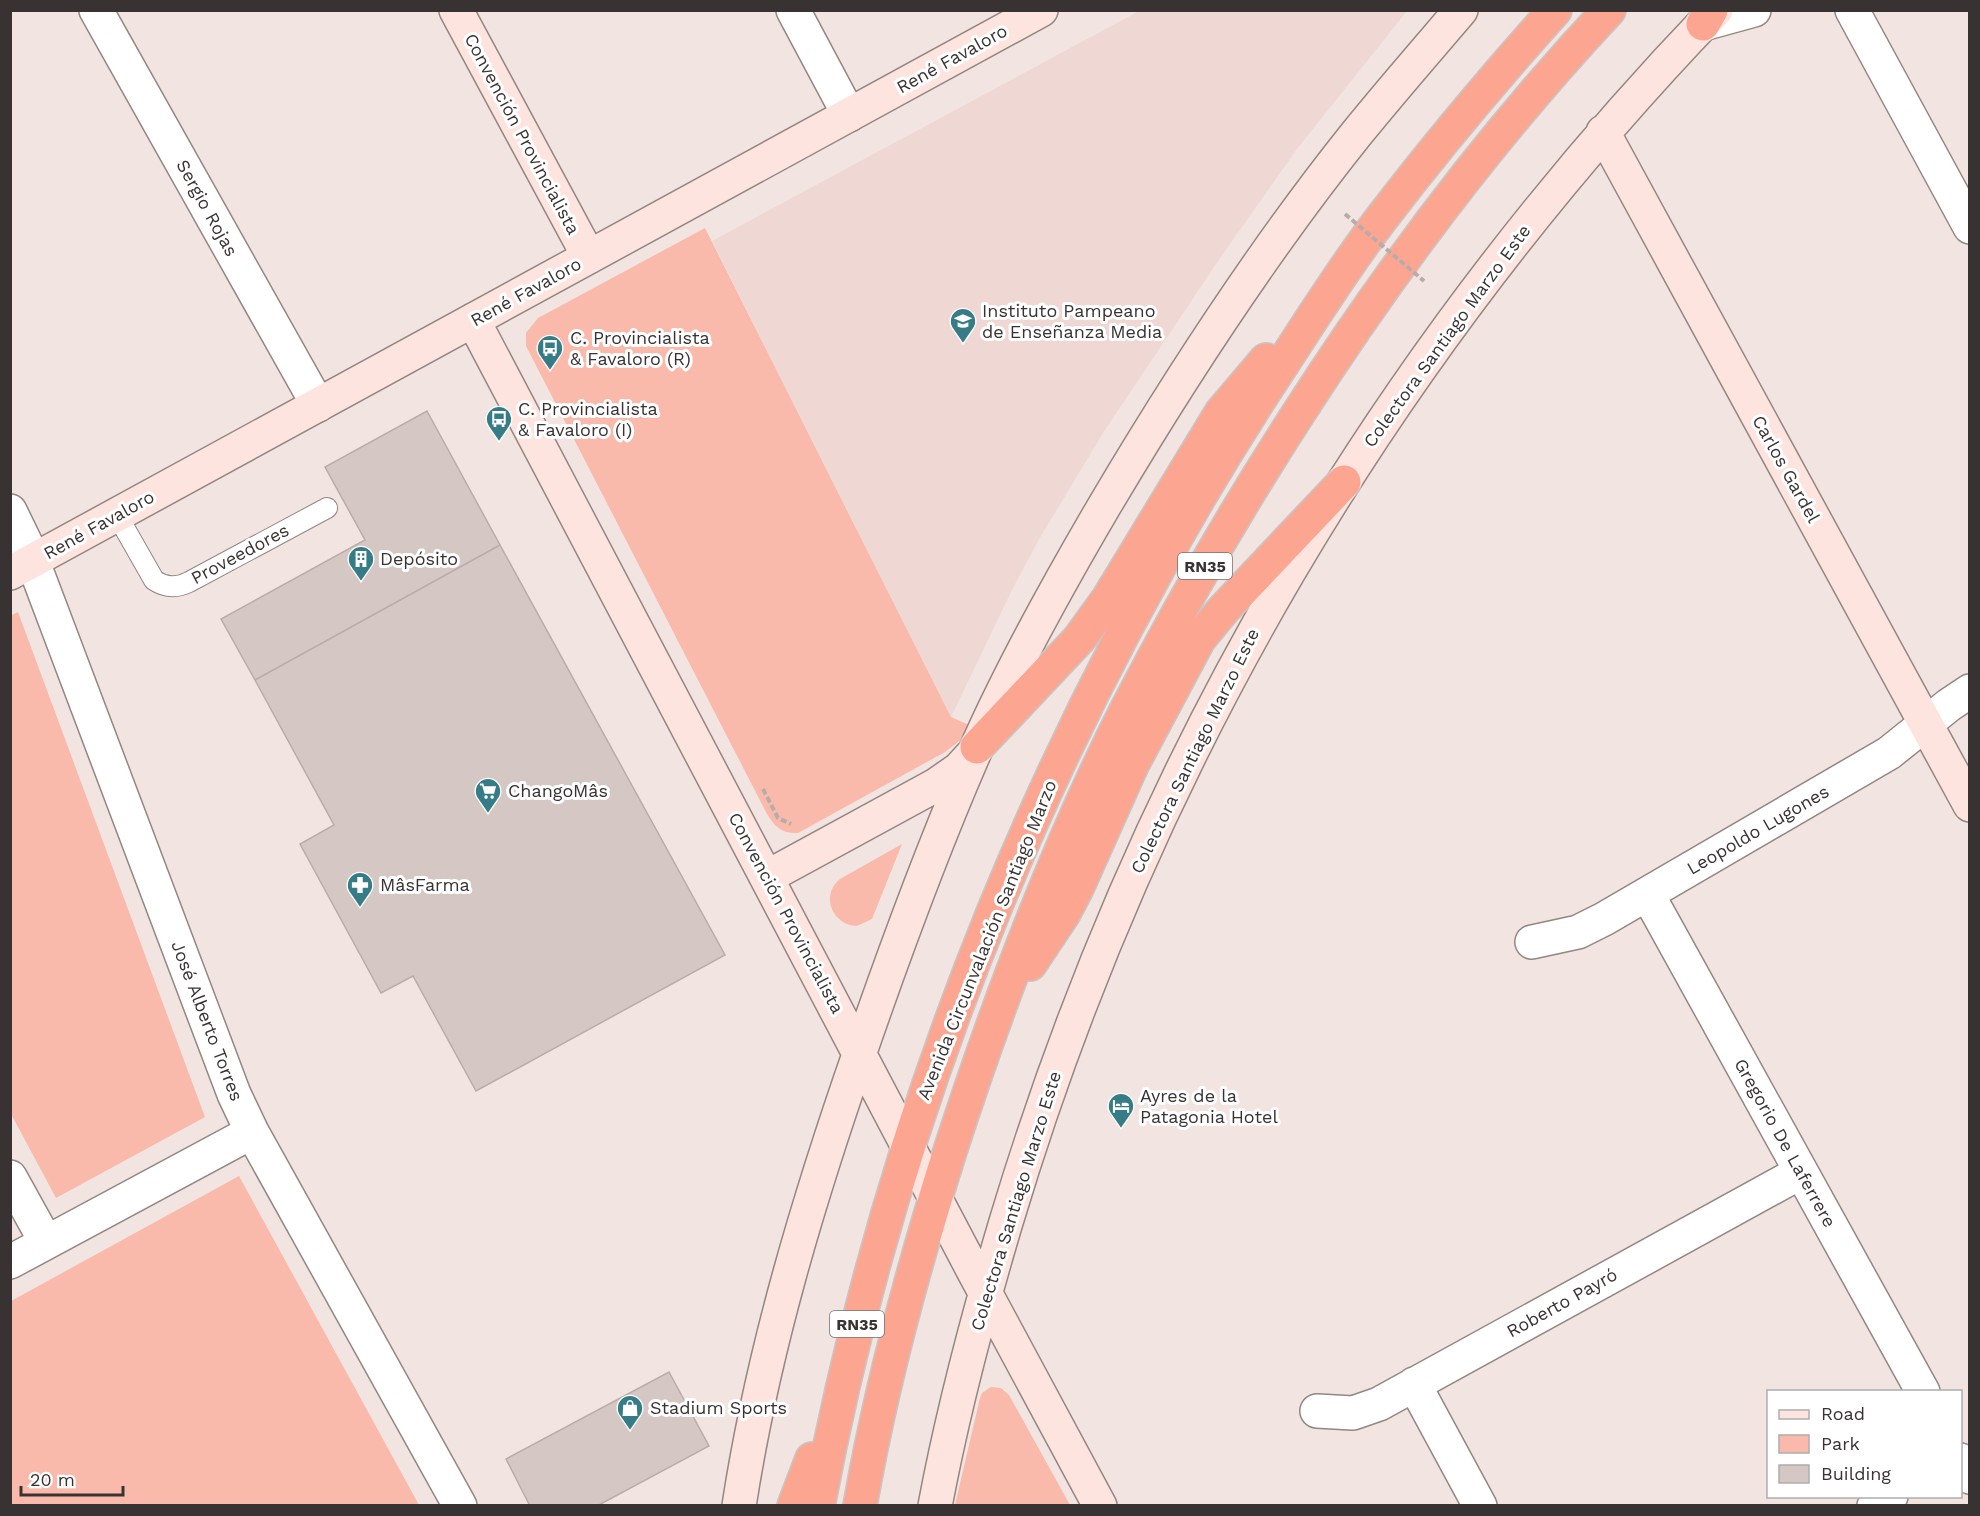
<svg xmlns="http://www.w3.org/2000/svg" width="1980" height="1516" font-family="'Work Sans',sans-serif">
	<style>
		.built { fill: #efd8d3 }
		.green { fill: #fabaab }
		.building { fill: #d5c7c4; stroke: #baaca9; stroke-width: 1.5 }
		.lines { fill: none; stroke-linecap: round; stroke-linejoin: round }
		.lane-casing { stroke: #938683; stroke-width: 22 }
		.street-casing { stroke: #938683; stroke-width: 36 }
		.secondary-casing { stroke: #938683; stroke-width: 36 }
		.highway-casing { stroke: #c7c6c6; stroke-width: 36 }
		.path { stroke: #b7acaa; stroke-width: 4; stroke-dasharray: 6 3; stroke-linecap: butt }
		.lane { stroke: #fff; stroke-width: 20 }
		.street { stroke: #fff; stroke-width: 33 }
		.secondary { stroke: #fee4de; stroke-width: 33 }
		.highway { stroke: #fca692; stroke-width: 33 }
		.path-bridge { stroke: #b7acaa; stroke-width: 4; stroke-dasharray: 6 3; stroke-linecap: butt }
		.labels { text-anchor: middle; stroke-width: 6; stroke-linejoin: round; paint-order: stroke }
		.shield { fill: #fff; stroke: #747070; stroke-width: 1.5 }
		.shield-label { font-size: 16px; font-weight: bold; fill: #383332 }
		.street-label { font-size: 18px; fill: #383332; stroke: #fff }
		.poi-label { font-size: 18px; fill: #383332; stroke: #fff; text-anchor: start }
	</style>
	<rect width="100%" height="100%" fill="#f2e4e1"/>
	<!-- built -->
	<path class="built" d="M1139,11H1407L1297,149L1218,261L1105,430L1038,541L1012,590L951,717L712,241Z"/>
	<!-- green -->
	<path class="green" d="M705,228L951,717L969,725L962,739L945,752L798,833C782,834 775,827 767,814L526,346V333L538,318Z
		M18,612L205,1117L56,1198L11,1114L10,616Z
		M902,844L872,919L857,926C832,925 820,895 840,879Z
		M239,1176L419,1505H11V1301Z
		M991,1387L1001,1388L1009,1395L1070,1505H955L980,1398L982,1393Z"/>
	<!-- building -->
	<path class="building" d="M427,411L500,545L255,680L221,619L365,540L325,467Z
		M500,545L725,955L476,1091L413,976L381,993L300,844L334,825L255,680Z
		M669,1372L709,1446L597,1506H530L506,1459Z"/>
	<g class="lines">
		<!-- lane casing -->
		<g class="lane-casing">
			<path id="lane" d="M117,515L154,580C166,588 177,588 189,582L327,508"/>
		</g>
		<!-- street casing -->
		<g class="street-casing">
			<path id="street" d="M96,10L318,405
				M793,10L849,115
				M1852,10L1970,227
				M1703,24L1754,10
				M10,511L27,546L234,1094L252,1132L460,1506
				M1648,895L1923,1392
				M1532,942L1578,932L1604,919L1889,753L1949,705L1970,691
				M10,1177L46,1242
				M10,1262L252,1132
				M1414,1384L1480,1506
				M1317,1411L1353,1413L1379,1404L1801,1172
				M1960,1460L1970,1477
				M1874,1506L1891,1496"/>
		</g>
		<!-- secondary casing -->
		<g class="secondary-casing">
			<path id="secondary" d="M456,10L589,257
				M1603,132L1970,805
				M473,320L973,1270L1100,1506
				M10,573L1041,10
				M767,877L936,785L959,769L971,756
				M739,1506C763,1350 809,1198 861,1049C896,948 933,847 976,749C1013,665 1059,583 1106,503C1182,375 1264,249 1357,133C1391,91 1426,51 1461,10
				M935,1506C953,1410 978,1316 1006,1222C1144,762 1383,356 1716,10"/>
		</g>
		<!-- highway casing -->
		<g class="highway-casing">
			<path id="highway" d="M1703,24L1711,10
				M977,747L1079,639L1108,599L1221,413L1266,360
				M1030,964L1064,913L1077,888L1132,765L1199,639L1223,610L1344,482
				M794,1506L812,1459
				M818,1506C894,1100 1054,711 1281,366C1313,317 1345,266 1381,219C1436,147 1494,78 1555,10
				M860,1506C881,1385 913,1268 950,1151C999,1000 1055,851 1127,709C1179,608 1236,510 1298,414C1391,269 1491,136 1609,10"/>
		</g>
		<!-- path -->
		<path class="path" d="M763,789L778,818L791,824"/>
		<!-- lane -->
		<use href="#lane" class="lane"/>
		<!-- street -->
		<use href="#street" class="street"/>
		<!-- secondary -->
		<use href="#secondary" class="secondary"/>
		<!-- highway -->
		<use href="#highway" class="highway"/>
		<!-- path-bridge -->
		<path class="path-bridge" d="M1345,214L1424,281"/>
	</g>
	<!-- icons -->
	<defs>
		<g id="school-pin" transform="scale(1.35)"><path d="M0 17L-7.5 6A9.5 9.5 0 1 1 7.5 6Z" fill="#357c86" stroke="#fff"/><path d="M0-5L7-2L0 1L-7-2ZM-4 1L0 2.5L4 1V4Q0 6-4 4Z" fill="#fff"/></g>
		<g id="bus-pin" transform="scale(1.35)"><path d="M0 17L-7.5 6A9.5 9.5 0 1 1 7.5 6Z" fill="#357c86" stroke="#fff"/><path d="M-5-6H5V4H4V6H2V4H-2V6H-4V4H-5ZM-3.5-4V0h7V-4ZM-3.5 1.2v1.5H-2V1.2ZM2 1.2v1.5H3.5V1.2Z" fill="#fff"/></g>
		<g id="building-pin" transform="scale(1.35)"><path d="M0 17L-7.5 6A9.5 9.5 0 1 1 7.5 6Z" fill="#357c86" stroke="#fff"/><path d="M-4-6H4V6H1V3H-1V6H-4ZM-2.5-4.3h1.7v1.8h-1.7ZM.8-4.3h1.7v1.8H.8ZM-2.5-1h1.7V.8h-1.7ZM.8-1h1.7V.8H.8Z" fill="#fff"/></g>
		<g id="supermarket-pin" transform="scale(1.35)"><path d="M0 17L-7.5 6A9.5 9.5 0 1 1 7.5 6Z" fill="#357c86" stroke="#fff"/><path d="M-6-5.5h2.5l.6 2H6L4.5 2H-2.5L-4.4-4H-6ZM-1.5 3.2a1.3 1.3 0 1 0 .1 0ZM3 3.2a1.3 1.3 0 1 0 .1 0Z" fill="#fff"/></g>
		<g id="pharmacy-pin" transform="scale(1.35)"><path d="M0 17L-7.5 6A9.5 9.5 0 1 1 7.5 6Z" fill="#357c86" stroke="#fff"/><path d="M-2-6h4v4h4v4h-4v4h-4v-4h-4v-4h4Z" fill="#fff"/></g>
		<g id="hotel-pin" transform="scale(1.35)"><path d="M0 17L-7.5 6A9.5 9.5 0 1 1 7.5 6Z" fill="#357c86" stroke="#fff"/><path d="M-6-4.5h1.5V1H6V5H4.5V3h-9V5H-6ZM-4 0a1.8 1.8 0 1 1 3.6 0ZM.5 0V-2.5h3Q6-2.5 6 0Z" fill="#fff"/></g>
		<g id="shop-pin" transform="scale(1.35)"><path d="M0 17L-7.5 6A9.5 9.5 0 1 1 7.5 6Z" fill="#357c86" stroke="#fff"/><path d="M-5-2.5h2.3a2.7 3.5 0 0 1 5.4 0H5L5.5 6h-11ZM-1.5-2.5h3a1.5 2.3 0 0 0-3 0Z" fill="#fff"/></g>
	</defs>
	<g fill-rule="evenodd">
		<use href="#school-pin" x="963" y="321"/>
		<use href="#bus-pin" x="550" y="348"/>
		<use href="#bus-pin" x="499" y="419"/>
		<use href="#building-pin" x="361" y="559"/>
		<use href="#supermarket-pin" x="488" y="791"/>
		<use href="#pharmacy-pin" x="360" y="885"/>
		<use href="#hotel-pin" x="1121" y="1106"/>
		<use href="#shop-pin" x="630" y="1408"/>
	</g>
	<g class="labels">
		<!-- shield labels -->
		<g class="shield">
			<rect x="1178" y="553" width="54" height="26" rx="4.5"/>
			<rect x="830" y="1311" width="54" height="26" rx="4.5"/>
		</g>
		<g class="shield-label">
			<text x="1205" y="572">RN35</text>
			<text x="857" y="1330">RN35</text>
		</g>
		<!-- street labels -->
		<g class="street-label">
			<text transform="translate(952 59) rotate(-29)" y="6">René Favaloro</text>
			<text transform="translate(522 134) rotate(62)" y="6">Convención Provincialista</text>
			<text transform="translate(207 208) rotate(61)" y="6">Sergio Rojas</text>
			<text transform="translate(526 292) rotate(-29)" y="6">René Favaloro</text>
			<text transform="translate(1447 336) rotate(-54)" y="6">Colectora Santiago Marzo Este</text>
			<text transform="translate(1786 469) rotate(61)" y="6">Carlos Gardel</text>
			<text transform="translate(99 525) rotate(-29)" y="6">René Favaloro</text>
			<text transform="translate(240 554) rotate(-28)" y="6">Proveedores</text>
			<text transform="translate(1195 751) rotate(-64)" y="6">Colectora Santiago Marzo Este</text>
			<text transform="translate(1758 830) rotate(-30)" y="6">Leopoldo Lugones</text>
			<text transform="translate(786 913) rotate(62)" y="6">Convención Provincialista</text>
			<text transform="translate(987 940) rotate(-68)" y="6">Avenida Circunvalación Santiago Marzo</text>
			<text transform="translate(207 1021) rotate(69)" y="6">José Alberto Torres</text>
			<text transform="translate(1785 1143) rotate(61)" y="6">Gregorio De Laferrere</text>
			<text transform="translate(1016 1201) rotate(-73)" y="6">Colectora Santiago Marzo Este</text>
			<text transform="translate(1562 1303) rotate(-29)" y="6">Roberto Payró</text>
		</g>
		<!-- poi labels -->
		<g class="poi-label">
			<text x="982" y="317">Instituto Pampeano<tspan x="982" dy="21">de Enseñanza Media</tspan></text>
			<text x="570" y="344">C. Provincialista<tspan x="570" dy="21">&amp; Favaloro (R)</tspan></text>
			<text x="518" y="415">C. Provincialista<tspan x="518" dy="21">&amp; Favaloro (I)</tspan></text>
			<text x="380" y="565">Depósito</text>
			<text x="508" y="797">ChangoMâs</text>
			<text x="380" y="891">MâsFarma</text>
			<text x="1140" y="1102">Ayres de la<tspan x="1140" dy="21">Patagonia Hotel</tspan></text>
			<text x="650" y="1414">Stadium Sports</text>
		</g>
	</g>
	<!-- border -->
	<rect width="1980" height="1516" fill="none" stroke="#383332" stroke-width="24"/>
	<!-- legend -->
	<rect x="1767" y="1390" width="195" height="108" fill="#ffffff" stroke="#afadad" stroke-width="1.5"/>
	<rect x="1779" y="1410" width="30" height="9" fill="#fee4de" stroke="#afadad" stroke-width="1.5"/>
	<text x="1821" y="1420" font-size="18" fill="#383332">Road</text>
	<rect x="1779" y="1435" width="30" height="18" fill="#fabaab" stroke="#afadad" stroke-width="1.5"/>
	<text x="1821" y="1450" font-size="18" fill="#383332">Park</text>
	<rect x="1779" y="1465" width="30" height="18" fill="#d5c7c4" stroke="#afadad" stroke-width="1.5"/>
	<text x="1821" y="1480" font-size="18" fill="#383332">Building</text>
	<!-- scale -->
	<path d="M21 1486v9h102v-9" fill="none" stroke="#383332" stroke-width="3"/>
	<text x="30" y="1486" font-size="18" fill="#383332" stroke="#ffffff" stroke-width="4.5" paint-order="stroke">20 m</text>
</svg>
